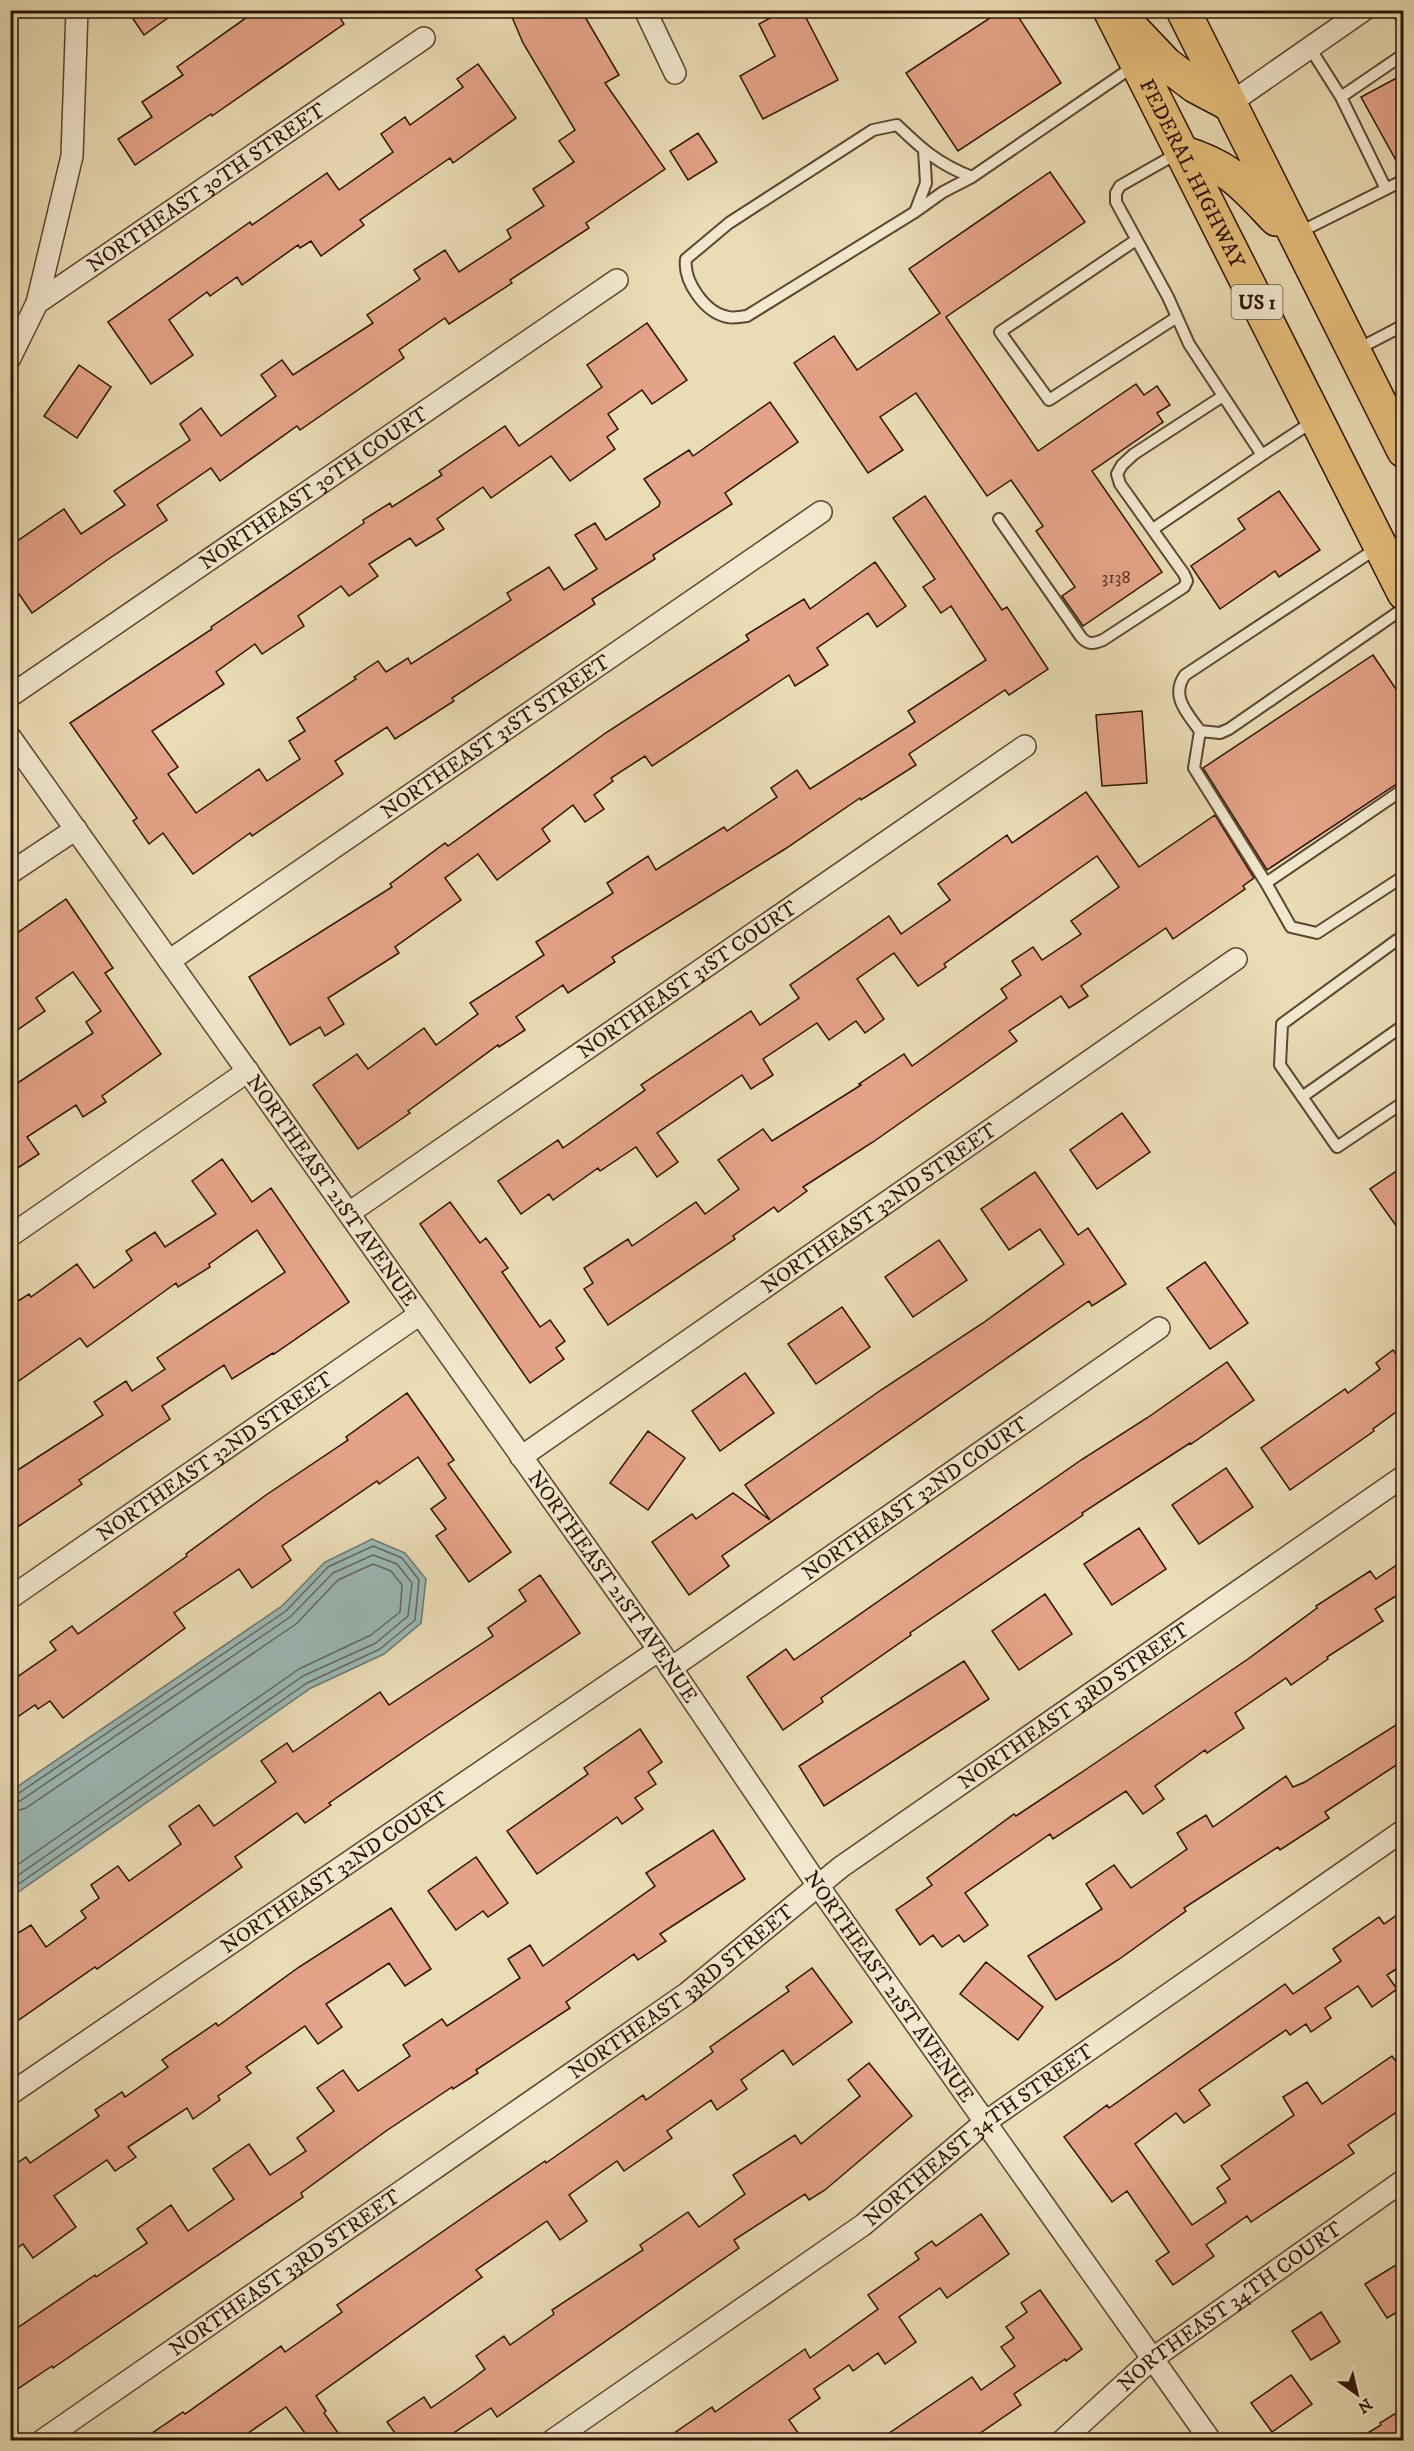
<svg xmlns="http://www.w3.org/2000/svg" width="1414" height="2451" font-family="'IM FELL DW Pica',serif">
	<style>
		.water { fill: #9bb9b6; stroke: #6f776f; stroke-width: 1.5 }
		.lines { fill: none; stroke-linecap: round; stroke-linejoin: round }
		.shore { stroke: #64665d; stroke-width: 1.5 }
		.building { fill: #e4a388; stroke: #2e1304; stroke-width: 1.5 }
		.service-casing { stroke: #5d4530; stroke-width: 14 }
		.minor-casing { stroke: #5d4530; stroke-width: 24 }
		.primary-casing { stroke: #2e1304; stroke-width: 36 }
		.service { stroke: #f1e8cf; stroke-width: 10 }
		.minor { stroke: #f1e8cf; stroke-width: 21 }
		.primary { stroke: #e5be7a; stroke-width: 33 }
		.labels { text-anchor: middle; stroke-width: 6; stroke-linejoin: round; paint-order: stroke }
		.number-label { font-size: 18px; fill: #5c3725 }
		.shield { fill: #f1e8cf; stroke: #685341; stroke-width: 1.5 }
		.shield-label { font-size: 20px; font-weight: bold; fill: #2e1304 }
		.street-label { font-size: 21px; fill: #2e1304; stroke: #f1e8cf }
	</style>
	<rect width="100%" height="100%" fill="#eadcb5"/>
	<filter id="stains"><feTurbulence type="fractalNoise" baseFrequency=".00333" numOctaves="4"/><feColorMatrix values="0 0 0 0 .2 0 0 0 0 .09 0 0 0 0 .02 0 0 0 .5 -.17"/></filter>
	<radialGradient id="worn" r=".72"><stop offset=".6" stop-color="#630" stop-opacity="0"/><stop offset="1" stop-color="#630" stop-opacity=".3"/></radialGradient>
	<!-- water -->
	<path class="water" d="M372,1539L405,1553L426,1579L421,1623L384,1654L311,1688L11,1897V1791L282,1606L325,1562Z"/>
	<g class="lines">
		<!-- shore -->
		<path class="shore" d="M10,1796L16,1795L286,1611L328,1567L373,1546L402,1558L419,1580L415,1620L380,1649L307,1683L10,1890
			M10,1804L20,1801L290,1617L333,1573L373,1555L397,1564L412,1583L408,1616L376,1643L303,1676L10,1881
			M10,1813L26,1808L296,1624L338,1580L373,1564L391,1571L402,1585L400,1612L371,1635L299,1669L10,1870"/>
	</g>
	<!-- building -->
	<path class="building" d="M127,10H179L144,35Z
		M257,10H335L344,24L212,116L211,114L135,165L118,139L152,117L142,102L183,75L177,67Z
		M509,10H581L619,75L605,83L665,169L586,223L589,228L510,280L512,283L449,324L445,318L399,350L404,358L300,430L297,426L220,481L211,468L157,505L167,520L110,558L32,613L19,594L10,601V546L64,509L81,534L125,505L114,491L190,440L180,424L201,408L221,436L276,396L261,375L282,360L293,375L373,323L367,315L420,279L414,270L445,250L459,272L511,238L507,230L544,206L533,189L574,162L559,141L575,130L523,43Z
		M785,10H802L838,80L763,119L740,76L775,56L759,24Z
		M1002,10H1014L1061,83L958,151L906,73Z
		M478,64L516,118L453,163L450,158L360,220L364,225L321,256L311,241L300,248L298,245L242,285L237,277L210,296L207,292L169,320L193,355L151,384L108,322L250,222L252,225L327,173L339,190L393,152L381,134L405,117L410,125L463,87L457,79Z
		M1404,74V173H1403L1361,97Z
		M698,133L717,162L688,180L670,151Z
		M1050,172L1085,222L946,317L1038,451L1136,384L1144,395L1157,386L1170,405L1157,413L1163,422L1092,471L1162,572L1083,626L1062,596L1075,587L1036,531L1043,526L1011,480L987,496L916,393L880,417L903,450L868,473L794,363L834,336L857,370L940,313L909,269Z
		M647,323L687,380L652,404L642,390L608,414L618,429L607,437L615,449L570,481L551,456L491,498L483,487L437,519L444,529L416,546L410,538L369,564L378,576L349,596L341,586L298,616L304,626L262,654L255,644L216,672L224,684L152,731L178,767L168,774L196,813L259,769L267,781L300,759L289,741L305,731L297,718L356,679L354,677L378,661L386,672L408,658L411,664L511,600L507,593L549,567L564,590L597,569L575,535L595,523L606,540L659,506L660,502L644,479L689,450L693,456L770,402L798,442L725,493L732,504L653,555L655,559L592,599L595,604L452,698L454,701L395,739L387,727L335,761L343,774L252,836L250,833L193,874L163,833L149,844L133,821L137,818L70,723L212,629L211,627L364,523L363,520L390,503L392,507L442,475L439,471L505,426L519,446L602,387L587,365Z
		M79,365L111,387L77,438L44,416Z
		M1279,491L1320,550L1279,577L1275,571L1220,609L1191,566L1245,529L1238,519Z
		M925,496L1002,610L1007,607L1048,669L1009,695L1005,690L909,754L916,765L861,800L860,798L785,849L612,957L615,962L568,993L563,985L516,1017L525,1030L499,1047L498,1045L408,1111L410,1113L358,1149L313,1085L357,1054L368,1069L424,1028L436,1045L478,1014L470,1003L544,955L536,942L613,893L607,883L648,856L656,870L724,827L727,831L777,797L771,788L797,770L810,789L915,722L908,711L986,660L951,606L941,613L923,587L935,579L893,518Z
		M875,562L906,606L877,627L868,613L817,648L828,665L795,686L789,675L652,766L645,756L611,778L613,781L594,795L604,809L585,822L573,805L542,829L550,841L497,880L478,854L445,878L461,900L395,947L399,953L328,998L344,1024L325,1036L320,1027L290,1045L249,977L392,887L390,884L445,843L448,846L607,732L749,640L746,635L804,599L810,609Z
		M1373,655L1404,701V779L1267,870L1203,768Z
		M1142,711L1147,783L1102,786L1096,715Z
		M1086,792L1139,867L1215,815L1254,878L1243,886L1245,889L1173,939L1166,928L1081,986L1088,996L1069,1008L1061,996L1009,1031L1017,1041L873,1142L803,1187L807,1191L778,1212L774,1207L733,1236L735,1239L608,1325L584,1289L593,1283L584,1268L628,1239L632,1246L696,1202L705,1214L739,1189L718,1160L763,1129L772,1141L861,1085L859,1084L904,1054L912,1066L1007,998L1001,989L1021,975L1012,961L1033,947L1042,960L1081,934L1071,921L1119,887L1097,856L944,964L946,967L918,986L894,953L857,979L884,1019L865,1033L856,1021L829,1040L817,1023L763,1059L773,1075L751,1089L742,1075L657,1133L678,1162L657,1177L636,1147L600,1171L598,1168L553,1200L549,1194L521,1214L498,1181L558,1140L563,1148L645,1090L641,1085L751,1011L760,1025L799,998L790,985L889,916L901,934L950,900L938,884L1007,835L1012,843Z
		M66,899L113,968L105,973L161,1054L102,1096L106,1102L83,1117L76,1105L27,1137L39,1154L10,1173V1088L93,1033L86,1022L101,1011L73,972L36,998L45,1011L10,1035V938Z
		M1122,1113L1150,1152L1097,1189L1070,1150Z
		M222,1159L252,1202L271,1188L349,1302L274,1354L273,1353L232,1379L224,1365L162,1406L170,1419L79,1480L82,1484L10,1532V1475L103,1415L94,1402L126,1381L132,1391L165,1369L157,1358L285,1272L257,1230L209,1264L210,1267L178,1287L176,1283L87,1347L80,1338L10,1387V1306L29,1294L31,1297L77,1264L94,1288L132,1260L126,1251L155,1232L165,1247L216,1214L192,1181Z
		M1404,1166V1237L1370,1189Z
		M1035,1172L1078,1235L1088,1228L1126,1284L1092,1306L1089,1301L722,1556L729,1566L689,1595L652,1542L692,1514L696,1519L733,1493L770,1520L745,1485L881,1390L983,1323L1064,1264L1040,1229L1009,1250L981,1209Z
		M450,1202L480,1243L486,1238L508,1268L502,1272L540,1327L550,1320L565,1341L556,1348L564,1359L530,1383L420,1224Z
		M939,1240L967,1280L913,1317L885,1277Z
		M1205,1262L1248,1323L1210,1349L1167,1288Z
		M842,1307L870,1347L816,1384L788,1344Z
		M1393,1350L1404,1364V1406L1373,1429L1374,1431L1290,1490L1261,1448L1345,1389L1348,1393L1380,1369L1376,1363Z
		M1227,1362L1254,1400L1191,1444L1190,1443L1082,1513L1083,1515L910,1633L911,1635L821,1698L823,1702L783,1730L747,1677L786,1649L794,1660L1081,1460L1147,1418Z
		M745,1373L774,1413L720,1451L692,1411Z
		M407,1393L454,1460L448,1464L511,1552L469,1582L436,1536L446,1529L431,1509L446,1498L418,1457L379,1484L377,1481L282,1546L291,1560L252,1588L239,1569L174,1613L185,1628L63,1718L50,1701L38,1709L35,1705L10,1722V1682L56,1650L50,1642L72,1626L78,1634L187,1556L186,1554L266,1495L348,1440L346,1437Z
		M648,1431L685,1458L648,1510L610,1483Z
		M1226,1468L1253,1507L1199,1544L1172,1505Z
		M1139,1528L1166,1569L1112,1605L1084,1564Z
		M1404,1560V1591L1375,1609L1383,1621L1327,1657L1328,1659L1291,1685L1286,1678L1235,1713L1244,1728L1207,1753L1205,1750L1155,1786L1164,1799L1143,1814L1126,1791L1053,1839L1050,1834L965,1893L988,1925L964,1942L959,1935L942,1947L933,1935L920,1945L896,1910L932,1885L927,1878L1014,1814L1016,1816L1088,1768L1248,1659L1317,1608L1316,1606L1370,1571L1376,1579Z
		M540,1575L580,1633L425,1737L329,1803L331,1805L305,1823L297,1813L235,1857L242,1867L97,1969L95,1967L10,2026V1938L31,1925L46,1947L86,1918L81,1911L99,1898L91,1885L118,1866L129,1881L181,1844L169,1826L199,1805L214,1826L276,1782L261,1761L287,1743L293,1752L380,1692L389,1705L493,1636L488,1628L526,1601L519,1590Z
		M1045,1594L1072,1634L1019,1670L992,1631Z
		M964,1661L989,1699L824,1806L799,1766Z
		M1404,1720V1760L1325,1812L1329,1818L1280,1850L1278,1847L1184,1908L1186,1911L1118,1960L1056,2000L1028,1956L1102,1909L1086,1884L1114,1865L1131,1888L1187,1849L1177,1833L1206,1815L1213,1827L1286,1776L1293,1787L1305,1782Z
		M640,1729L662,1762L648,1772L656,1784L635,1798L643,1809L622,1824L617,1817L537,1874L507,1831L588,1774L584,1768Z
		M713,1830L745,1879L660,1934L666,1941L638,1960L634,1954L566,2002L570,2008L476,2070L478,2073L453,2089L452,2087L386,2131L301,2193L303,2197L53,2368L52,2366L10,2394V2333L95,2275L96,2277L147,2243L137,2229L171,2205L188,2231L234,2199L213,2169L249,2144L270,2175L306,2151L297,2138L334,2111L317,2088L343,2070L358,2091L410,2056L403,2045L442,2019L447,2026L520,1978L508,1959L530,1945L543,1966L655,1886L646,1873Z
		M476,1857L508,1903L488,1917L483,1911L456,1930L428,1891Z
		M391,1908L431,1969L405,1986L389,1963L326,2004L342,2027L318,2044L305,2026L246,2067L251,2073L218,2096L220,2100L193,2119L187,2108L128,2147L136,2157L115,2171L107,2160L54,2196L76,2227L33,2258L23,2244L10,2253V2168L26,2157L30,2163L99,2116L95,2110L122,2092L125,2097L168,2067L162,2060L216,2023L218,2026L299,1967Z
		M1404,1910V1964L1387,1975L1397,1989L1372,2007L1358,1986L1325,2008L1331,2018L1311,2032L1306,2024L1290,2035L1286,2030L1199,2090L1210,2105L1184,2123L1176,2113L1135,2144L1192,2225L1226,2202L1217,2188L1230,2179L1221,2166L1294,2115L1283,2097L1307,2082L1322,2104L1392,2056L1404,2072V2107L1348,2145L1354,2153L1251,2222L1247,2216L1206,2245L1214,2256L1173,2285L1156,2261L1169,2252L1127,2191L1112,2202L1064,2137L1107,2105L1109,2108L1285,1984L1293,1994L1341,1961L1333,1949L1379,1917L1384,1924Z
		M986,1962L1043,2007L1018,2040L960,1994Z
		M812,1968L852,2022L793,2065L783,2050L741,2080L747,2089L717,2110L711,2100L667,2131L672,2138L624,2171L617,2161L569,2195L587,2221L560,2240L547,2221L476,2270L482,2277L316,2396L326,2411L324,2413L343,2440H310L286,2407L238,2440H142L183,2412L185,2414L281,2346L285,2352L342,2312L337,2305L478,2207L545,2161L546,2163L643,2095L646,2100L713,2052L710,2047L789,1991L786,1987Z
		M869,2063L912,2116L825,2190L809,2200L805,2194L734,2240L739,2248L497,2417L491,2408L443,2440H400L387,2422L424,2397L431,2408L471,2380L485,2369L476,2356L504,2336L510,2345L554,2314L552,2310L643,2250L640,2245L688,2212L699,2227L745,2194L733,2175L795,2135L801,2144L860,2096L848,2080Z
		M981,2214L1009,2254L947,2298L940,2288L899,2317L916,2342L885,2364L878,2353L853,2371L849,2365L814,2389L820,2398L789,2420L803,2440H664L712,2407L715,2412L805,2349L810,2358L878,2309L868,2295L919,2259L915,2253L932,2241L936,2246Z
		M1404,2260V2308L1387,2318L1365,2284Z
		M1040,2290L1082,2349L1066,2361L1065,2359L1014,2394L1021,2405L970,2440H879L972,2377L981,2390L1015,2366L1001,2347L1014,2338L1006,2327L1027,2312L1021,2303Z
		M1321,2312L1340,2342L1311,2360L1292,2331Z
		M1291,2375L1312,2404L1272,2432L1251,2403Z
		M1404,2408V2440H1356L1381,2425L1380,2423Z"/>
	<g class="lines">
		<!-- service casing -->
		<g class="service-casing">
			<path id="service" d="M1394,10L1404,18
				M1310,48L1341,97L1386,189
				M1341,97L1404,54
				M1178,153L1120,186L1116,193V202L1168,297L1189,344L1262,455L1315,420
				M972,177C938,164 922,149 897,125L873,130L729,223L686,259C683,281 705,313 728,317C733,318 741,317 747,316L915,212L943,192L972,177L1134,66
				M915,212L926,183L924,150
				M1298,233L1404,180
				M1136,240L1000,332L1049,400L1177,317
				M1356,350L1404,325
				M999,519L1081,637C1088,645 1093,644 1103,640L1184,587L1187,581L1184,574L1120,484L1117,474L1122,465L1134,454L1223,396
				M1153,529L1262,455
				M1377,548L1185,675C1170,696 1187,713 1200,731L1220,733L1229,729L1404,608
				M1200,731L1194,768L1266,883
				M1404,789L1266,883L1291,927L1317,933L1404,876
				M1404,938L1397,940L1282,1024L1280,1065L1337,1147L1404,1102
				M1302,1097L1404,1025"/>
		</g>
		<!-- minor casing -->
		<g class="minor-casing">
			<g id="minor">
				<path d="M645,10L675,73"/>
				<path d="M1229,104L1364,10"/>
				<path d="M37,303L72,156L77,10"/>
				<path id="s1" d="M10,358L37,303L424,38"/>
				<path id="s2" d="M10,696L617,280"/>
				<path id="s3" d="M10,737L659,1650L819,1887L1210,2440"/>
				<path d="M10,873L76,829"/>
				<path id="s4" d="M169,961L821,512"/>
				<path id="s5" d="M349,1213L1025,746"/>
				<path d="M10,1236L248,1071"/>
				<path id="s6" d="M521,1457L1236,959"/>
				<path id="s7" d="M10,1598L420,1314"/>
				<path id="s8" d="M671,1668L1159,1328"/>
				<path id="s9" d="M10,2094L659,1650"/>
				<path id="s10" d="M43,2440L686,1994L841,1867L1404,1476"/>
				<path id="s11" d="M553,2440L863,2225L984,2123L1404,1830"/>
				<path id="s12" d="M1063,2440L1152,2359L1404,2180"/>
			</g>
		</g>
		<!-- primary casing -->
		<g class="primary-casing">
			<g id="primary">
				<path id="s13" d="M1110,10L1404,593"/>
				<path d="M1183,10L1404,451"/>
				<path d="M1129,25L1166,64L1195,86L1229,104"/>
				<path d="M1181,152C1230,167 1242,183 1276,219"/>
			</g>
		</g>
		<!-- service -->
		<use href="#service" class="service"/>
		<!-- minor -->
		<use href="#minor" class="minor"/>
		<!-- primary -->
		<use href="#primary" class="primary"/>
	</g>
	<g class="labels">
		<!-- number labels -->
		<g class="number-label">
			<text x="1116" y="583">3138</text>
		</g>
		<!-- shield labels -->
		<rect class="shield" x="1231.5" y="285" width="51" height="34" rx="4.5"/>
		<g class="shield-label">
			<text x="1257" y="309">US 1</text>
		</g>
		<!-- street labels -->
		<g class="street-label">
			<text dy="7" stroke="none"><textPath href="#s13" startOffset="183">FEDERAL HIGHWAY</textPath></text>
			<text dy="7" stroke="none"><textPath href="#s1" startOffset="266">NORTHEAST 30TH STREET</textPath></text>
			<text dy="7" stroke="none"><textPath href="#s2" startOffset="368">NORTHEAST 30TH COURT</textPath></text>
			<text dy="7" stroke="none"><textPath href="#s4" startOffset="396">NORTHEAST 31ST STREET</textPath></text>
			<text dy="7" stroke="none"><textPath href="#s5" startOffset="411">NORTHEAST 31ST COURT</textPath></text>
			<text dy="7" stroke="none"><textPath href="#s3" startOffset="556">NORTHEAST 21ST AVENUE</textPath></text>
			<text dy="7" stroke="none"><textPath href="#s6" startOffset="436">NORTHEAST 32ND STREET</textPath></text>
			<text dy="7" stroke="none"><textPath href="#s7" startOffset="249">NORTHEAST 32ND STREET</textPath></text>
			<text dy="7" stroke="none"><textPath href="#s8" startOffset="297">NORTHEAST 32ND COURT</textPath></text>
			<text dy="7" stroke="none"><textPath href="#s3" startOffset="1042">NORTHEAST 21ST AVENUE</textPath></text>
			<text dy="7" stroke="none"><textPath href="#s10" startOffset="1266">NORTHEAST 33RD STREET</textPath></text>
			<text dy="7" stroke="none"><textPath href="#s9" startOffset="393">NORTHEAST 32ND COURT</textPath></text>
			<text dy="7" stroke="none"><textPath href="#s3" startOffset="1528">NORTHEAST 21ST AVENUE</textPath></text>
			<text dy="7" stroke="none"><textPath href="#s10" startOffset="780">NORTHEAST 33RD STREET</textPath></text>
			<text dy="7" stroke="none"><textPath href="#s11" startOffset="524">NORTHEAST 34TH STREET</textPath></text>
			<text dy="7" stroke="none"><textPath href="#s10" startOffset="294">NORTHEAST 33RD STREET</textPath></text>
			<text dy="7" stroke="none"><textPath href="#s12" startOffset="214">NORTHEAST 34TH COURT</textPath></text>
		</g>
	</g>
	<!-- margin -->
	<rect width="1414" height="2451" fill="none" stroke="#eadcb5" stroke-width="36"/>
	<rect x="12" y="12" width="1390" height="2427" fill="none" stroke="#2e1304" stroke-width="3"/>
	<rect x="18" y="18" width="1378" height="2415" fill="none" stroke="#2e1304" stroke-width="1.5"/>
	<!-- north arrow -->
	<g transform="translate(1357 2394) rotate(146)" stroke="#f1e8cf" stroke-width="4.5" paint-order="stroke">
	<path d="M0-4.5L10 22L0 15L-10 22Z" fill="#2e1304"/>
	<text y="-9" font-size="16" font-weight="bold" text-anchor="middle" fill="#2e1304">N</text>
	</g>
	<rect width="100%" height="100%" filter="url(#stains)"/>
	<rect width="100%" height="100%" fill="url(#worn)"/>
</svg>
